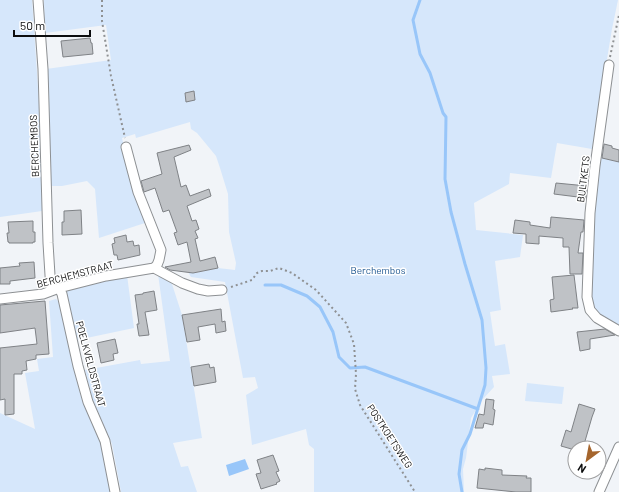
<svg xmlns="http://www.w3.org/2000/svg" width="619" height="492" font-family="Barlow,sans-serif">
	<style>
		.green { fill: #d6e7fb }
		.water { fill: #98c6f9 }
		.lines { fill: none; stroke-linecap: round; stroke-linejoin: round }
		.stream { stroke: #98c6f9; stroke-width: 3 }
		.building { fill: #bfc2c6; stroke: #7f8286 }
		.minor-casing { stroke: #8d9093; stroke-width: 11 }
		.path { stroke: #8f9193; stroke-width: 2; stroke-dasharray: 2 3; stroke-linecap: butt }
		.minor { stroke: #fff; stroke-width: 9 }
		.labels { text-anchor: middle; stroke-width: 3; stroke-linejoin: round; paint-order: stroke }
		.street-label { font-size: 10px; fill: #0c0d0e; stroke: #fff }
		.park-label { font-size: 10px; fill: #1a548e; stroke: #fff }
	</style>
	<rect width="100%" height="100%" fill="#f1f4f8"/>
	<!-- green -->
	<path class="green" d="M0,0H32L40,117L42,211L0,217Z
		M44,0H618L612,29L592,149L557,143L551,178L510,173L509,184L474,203L476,230L523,235L520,257L495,261L501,310L490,312L495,346L505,344L510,374L492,376L494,387L482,400L471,418L466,458L463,469L464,492H314V449L309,445L306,429L252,445L246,395L258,388L255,377L243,378L225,282L191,277L188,272L195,271V273L218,268L235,270L236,263L229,232L228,194L220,168L216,156L197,133L191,129L190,122L136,138L135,134L122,138L129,170L148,222L99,238L95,189L87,181L62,186H50L46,69L111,60L106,25L45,33Z
		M601,158L619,162V326C604,318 597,317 591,299L593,218Z
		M158,274L168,279L172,284L182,315L202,438L173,443L181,467L188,466L197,492H121L112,444L92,398L85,370L140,360L141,364L170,361Z
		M127,275L134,328L77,340L66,298V292L69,288Z
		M56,299L59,302L61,306L76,378L82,400L101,443L110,492H0V413L35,429L25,373L39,371L37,359L53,357L49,301Z
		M527,383L564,387L562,404L525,401Z"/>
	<!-- water -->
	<path class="water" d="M245,459L249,469L229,476L226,465Z"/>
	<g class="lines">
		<!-- stream -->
		<path class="stream" d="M420,0L413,20L420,54L430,73L443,113L446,117L445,179L451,212L465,264L482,320L486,368L485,385L470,434L462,450L459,474L462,492
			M265,285H281L307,296L320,307L333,332L339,357L350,368L365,367L478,409"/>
	</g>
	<!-- building -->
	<path class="building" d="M90,38L91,43H92L93,54L63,57L61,41Z
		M194,91L195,100L186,102L185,93Z
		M604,144L612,146V148L619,150V162L602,158Z
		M189,145L191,150L174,157L181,187L186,185L190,196L209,189L211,196L187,206L192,221L196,220L199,229L195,231L198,238L195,239L200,261L215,257L218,268L193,273L170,270L165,267L191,262L187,242L178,245L174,233L177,232L169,210L163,212L155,188L144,192L141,181L162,174L157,153Z
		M556,183L587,186L586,198L554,194Z
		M81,210L82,234L62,235V222H64V211Z
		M551,217L584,220L583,232H581L578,253H583L582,274H570L569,247H563V238L539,236V244L526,243V234L513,233L515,220L530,222V225L550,228Z
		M33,221V232H35V242H33V243H9V242H8L7,233H9L8,222Z
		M126,235L127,242L133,241L134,246L139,245L140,255L118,260L117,255H114L112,244L115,243L114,238Z
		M34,262L35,278L10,281V284H0V268L20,266L19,263Z
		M574,275L578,308H572L573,309L551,312L550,300L554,299L552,277Z
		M154,291L157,310L145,312L149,335L139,336L137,324H139L135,295L143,294V293Z
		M45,301L49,354L36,355V359L26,361L27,370L22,371V374H14V414L5,415V399L0,400V348L37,344L35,328L0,333V305Z
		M221,309L222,322L225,321L226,331L216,333L215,324L198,327L200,340L187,342L182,315Z
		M605,329L615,335L590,339V349L580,351L577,332Z
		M115,339L118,353L113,354L114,360L101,363L97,343Z
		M209,364L210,368L214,367L216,382L194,386L191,367Z
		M486,399L494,400L493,409L495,410L493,425L484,423L483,428H475L479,414L484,415Z
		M579,404L595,409L592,417L583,448H575V450L561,446L566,430L571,432Z
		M273,455L279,471L276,472L280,481L276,483L277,484L261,489L256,474L261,473L257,460Z
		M485,468L502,470V475L527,476L526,478H531V492H516L477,488L479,469L485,470Z"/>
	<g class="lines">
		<!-- minor casing -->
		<g class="minor-casing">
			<path id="minor" d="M38,0L43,69L48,243L51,291
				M609,65L595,166L590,213L587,297L590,310L597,318L619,331
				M126,147L138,192L161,250L159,260L157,265L154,268
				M59,288L62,294L78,366L88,402L105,441L115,492
				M0,299L43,294L59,288L106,276L154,268L182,283L198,289L208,291L222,290
				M599,492L619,447"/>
		</g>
		<!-- path -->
		<path class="path" d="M102,0V21L111,76L125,138
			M610,57L619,15
			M231,287L252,280L257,273L262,271H270L279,268L292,273L316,290L346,323L354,344L356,374L355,389L360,405L415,492"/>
		<!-- minor -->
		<use href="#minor" class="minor"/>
	</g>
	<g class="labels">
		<!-- street labels -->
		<g class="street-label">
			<text transform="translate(34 146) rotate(-92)" y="4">BERCHEMBOS</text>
			<text transform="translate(583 179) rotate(-83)" y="4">BULTKETS</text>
			<text transform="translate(75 274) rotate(-15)" y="4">BERCHEMSTRAAT</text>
			<text transform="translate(91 364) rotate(75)" y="4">POELKVELDSTRAAT</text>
			<text transform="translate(390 436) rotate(57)" y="4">POSTKOETSWEG</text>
		</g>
		<!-- park labels -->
		<g class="park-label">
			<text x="378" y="274">Berchembos</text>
		</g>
	</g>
	<!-- north arrow -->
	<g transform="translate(587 460) rotate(212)"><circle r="19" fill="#ffffff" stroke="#9e9e9f"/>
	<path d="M0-3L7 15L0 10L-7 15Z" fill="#a5652d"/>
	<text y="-6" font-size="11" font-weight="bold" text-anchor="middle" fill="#0c0d0e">N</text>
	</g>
	<!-- scale -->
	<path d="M14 30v6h76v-6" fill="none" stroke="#0c0d0e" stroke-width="2"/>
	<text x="20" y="30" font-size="12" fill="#0c0d0e" stroke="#ffffff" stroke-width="3" paint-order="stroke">50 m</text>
</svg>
